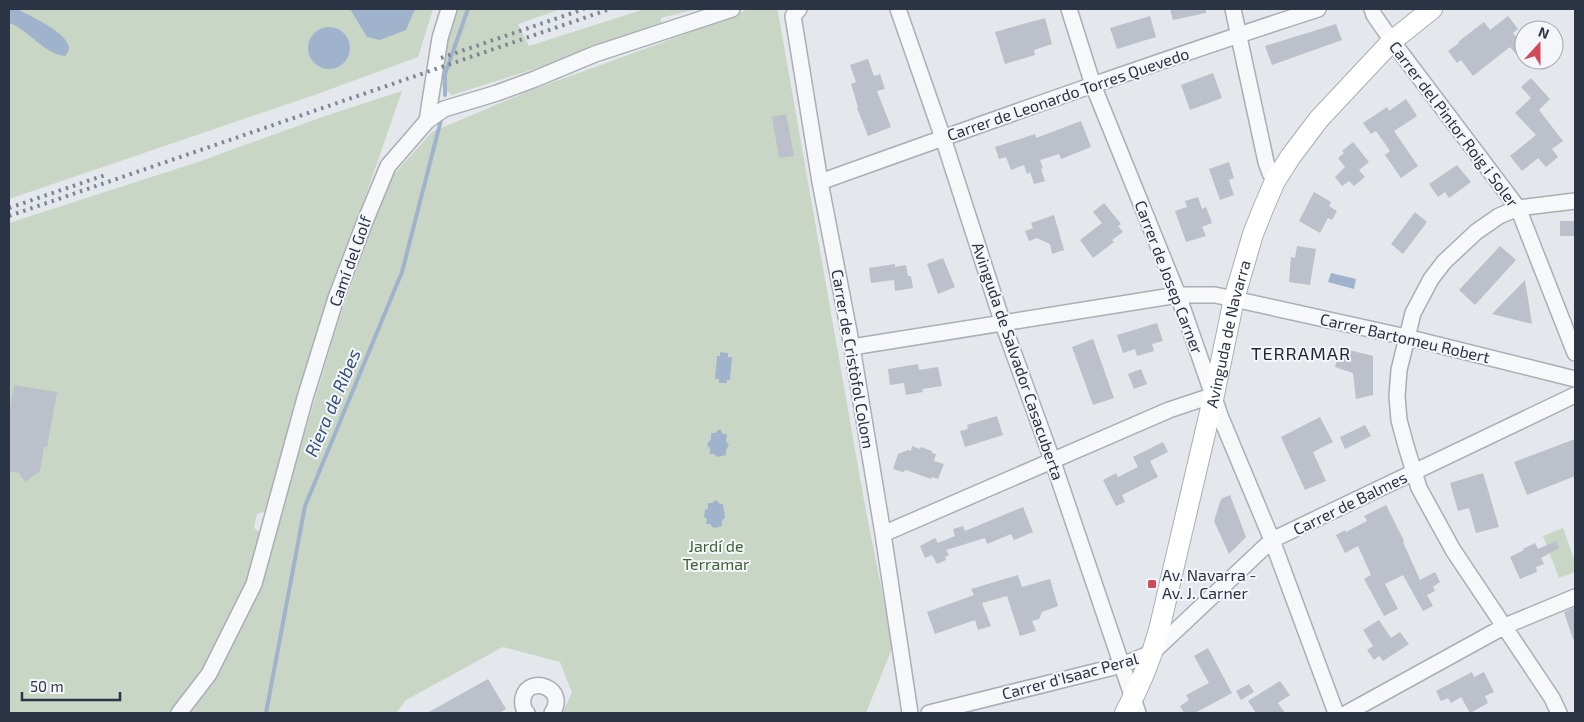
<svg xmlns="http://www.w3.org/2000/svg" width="1584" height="722" font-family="'Exo 2',sans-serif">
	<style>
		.green { fill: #c9d6c5 }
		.water { fill: #9fb4cc }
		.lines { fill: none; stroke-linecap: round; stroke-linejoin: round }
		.stream { stroke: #9fb4cc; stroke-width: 4 }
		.building { fill: #bbc0ca }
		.street-casing { stroke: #a9aeb7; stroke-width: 18 }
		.secondary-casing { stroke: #a9aeb7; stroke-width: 22 }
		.street { stroke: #f7f8fa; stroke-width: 15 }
		.secondary { stroke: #fff; stroke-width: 20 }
		.rail { stroke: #7d8696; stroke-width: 4; stroke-dasharray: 2.5 5; stroke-linecap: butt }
		.poi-dot { fill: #d1495b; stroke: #f4f6f9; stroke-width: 2 }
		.labels { text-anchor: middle; stroke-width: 4; stroke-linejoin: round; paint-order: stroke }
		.street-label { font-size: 16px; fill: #2b3445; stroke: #f4f6f9 }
		.park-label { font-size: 16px; fill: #3f6138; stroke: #f4f6f9 }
		.poi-label { font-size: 16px; fill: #2b3445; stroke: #f4f6f9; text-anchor: start }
		.neighbourhood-label { font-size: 18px; letter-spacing: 1px; fill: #1d2536; stroke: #f4f6f9 }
		.water-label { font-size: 18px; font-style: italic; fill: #34527a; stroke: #f4f6f9 }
	</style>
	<rect width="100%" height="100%" fill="#e4e7ec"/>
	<!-- green -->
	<path class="green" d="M9,9H433L418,57L320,93L9,199Z
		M455,9H561L518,24L529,46L645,9H697L661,18V29L452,95L440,85L441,53Z
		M749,9H777L778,12L865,506L893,646L866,713H562L572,693L560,662L503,647L406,700L396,713H184L258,586L285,499L338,322L388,181L432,132L529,91L661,43Z
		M402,91L302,379L270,510L257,514L254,528L263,534L247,588L205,671L175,713H9V223L198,162L328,115Z
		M1563,528L1575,562V572L1559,578L1543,536Z"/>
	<!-- water -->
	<path class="water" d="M9,9H17C28,15 84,39 65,56C45,55 28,29 9,23Z
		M350,9H415L406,30L380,40L367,37Z
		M308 48a21 21 0 1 1 42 0a21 21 0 1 1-42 0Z
		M1331,273L1356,279L1354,289L1328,282Z
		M720,352L728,353V357H732L730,380H727V383H719V379H715L717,356H720Z
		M720,429L723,434H727L726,441L729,445L726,450V455L717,457L714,454H710V448L707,445L709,441L711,440V433H715Z
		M716,500L720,504H723L725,518L722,520V526L714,528L710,524H706L707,519L704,517L705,510L708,509V503H712Z"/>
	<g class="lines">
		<!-- stream -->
		<path class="stream" d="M445,95V74L468,9
			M266,713L305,506L402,272L442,116"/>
	</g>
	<!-- building -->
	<path class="building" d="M1170,9H1206V13L1173,20Z
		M1150,16L1156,37L1117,49L1110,28Z
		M1508,16L1518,29L1513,33L1524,46V48L1516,54L1510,47L1473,76L1461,60L1457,63L1448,51L1459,43L1458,42L1484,22L1490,30Z
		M1045,18L1052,44L1034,50L1035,55L1005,64L995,32Z
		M1336,24L1342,40L1272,65L1265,46Z
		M868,59L874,76L880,74L885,89L877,91L891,127L868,136L857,108L858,107L851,84L856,82L850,65Z
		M1213,73L1222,98L1190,110L1181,85Z
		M1531,78L1550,99L1539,110L1563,141L1552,149L1558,157L1546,167L1538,158L1522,171L1510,156L1536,135L1515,113L1531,98L1521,87Z
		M1406,99L1417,116L1394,131L1418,166L1401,178L1385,155L1390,151L1376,131L1371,134L1363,123L1387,107L1389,111Z
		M786,114L794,156L779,158L772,117Z
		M1081,121L1091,147L1061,159L1059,154L1040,160L1043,168L1041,169L1045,181L1034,184L1030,172L1027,174L1024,165L1011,170L1006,157L999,159L995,147L1035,134L1036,138Z
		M1353,142L1369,162L1359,170L1365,177L1354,186L1349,181L1342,186L1335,177L1345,167L1338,158L1344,153L1342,151Z
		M1229,162L1234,178L1229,180L1234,195L1220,200L1209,169Z
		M1457,165L1471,182L1449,198L1445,192L1438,197L1429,184Z
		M1314,192L1331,202L1329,206L1337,211L1332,220L1328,218L1320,233L1299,221Z
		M1198,197L1202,209L1206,207L1212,223L1202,227L1206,236L1186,242L1175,211L1187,207L1185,201Z
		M1104,203L1121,224L1118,226L1123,232L1112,240L1114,242L1093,258L1080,240L1102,223L1093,212Z
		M1415,212L1427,222L1403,254L1391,244Z
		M1054,215L1064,250L1052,254L1050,244L1037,238L1029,241L1025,231L1033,228L1031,223Z
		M1560,221H1575V236H1560Z
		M1297,246L1316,249L1310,285L1289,282L1291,257L1295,258Z
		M1500,246L1516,260L1475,305L1459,290Z
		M943,258L955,287L938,294L927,264Z
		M895,264V267L906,265L908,276H911L913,288L895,291L894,280L871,283L869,268Z
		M1525,280L1532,324L1492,314Z
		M1157,323L1163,341L1152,344L1154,351L1137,356L1135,349L1123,353L1117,335Z
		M1093,339L1114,398L1093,405L1072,347Z
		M1341,348L1373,356V395L1356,399L1353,373L1335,367Z
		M918,364L919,370L938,367L942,386L922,389L923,392L906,395L904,383L890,385L888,369Z
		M1141,369L1147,384L1134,389L1128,374Z
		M14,385L57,392L47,447H44L40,471L25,482L19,473L9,471V414Z
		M997,416L1003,435L965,447L960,431L968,429L967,425Z
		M1320,417L1333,442L1313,452L1326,481L1305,490L1281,437Z
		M1365,425L1371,436L1345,449L1340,437Z
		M1575,439V476L1527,495L1514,462Z
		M1163,442L1168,452L1150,461L1158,477L1122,495L1125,502L1116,506L1103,480L1116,473L1118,477L1138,467L1133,457Z
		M912,446L920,449L921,447L932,451V453L936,454L934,461L944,464L938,479L932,477L931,479L906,470L903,472L893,469L898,454L908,450L911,451Z
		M1483,473L1499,527L1476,533L1469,508L1458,511L1450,483Z
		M1230,495L1246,537L1229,554L1214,521L1221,499Z
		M1386,505L1404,541L1403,542L1420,580L1435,572L1440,582L1433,587L1435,591L1427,595L1433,606L1423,611L1403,575L1385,584L1398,609L1384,616L1364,579L1371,575L1358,546L1345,553L1336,535L1345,530L1346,532L1367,521L1364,516Z
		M1023,507L1033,532L1014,540L1011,534L987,544L985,538L946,550L949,555L945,557L946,560L937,564L932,555L925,558L920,546L935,538L938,543L955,536L953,529L963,526L965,531Z
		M1556,541L1559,548L1541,558L1544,564L1536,567L1537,572L1520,579L1510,557L1524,550L1523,549L1535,543L1538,549Z
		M1018,575L1022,587L1050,579L1058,606L1042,612L1039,619L1032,621L1036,631L1020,636L1007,596L982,603L991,626L978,630L975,620L935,634L927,612L974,595L971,589Z
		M1575,607V639H1573L1564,612Z
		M1379,620L1391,638L1400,632L1409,644L1383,661L1379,656L1374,660L1367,650L1373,646L1363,630Z
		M1208,648L1232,693L1195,713H1184L1180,706L1189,700L1186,695L1209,683L1194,656Z
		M1472,672L1474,677L1484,672L1494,692L1485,696L1488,703L1470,713L1461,697L1451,703L1448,698L1441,701L1436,691Z
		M488,679L506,709L499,713H427Z
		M1280,681L1290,695L1278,703L1285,713H1256L1248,701Z
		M1249,684L1254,692L1241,700L1236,691Z"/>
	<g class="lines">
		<!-- street casing -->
		<g class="street-casing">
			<path id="street" d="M799,9L793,16L820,182L852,347L883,534L910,713
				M898,9L943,138L1003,324L1053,462L1138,713
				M1069,9L1093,85L1178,295L1221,418L1272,540L1336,713
				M1233,9L1266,162L1270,173L1275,181
				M1372,9L1374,15L1392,41L1518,208L1575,353
				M427,121L440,38L449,9
				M820,182C985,123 1151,63 1318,9
				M852,347L1178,295H1215L1234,299L1406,337L1575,379
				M883,534L1169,410L1214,395
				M179,713L209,674L254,584L305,398L336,298L364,224L388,166L427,121L444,109L497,93L535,79L595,54L732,9
				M527,713C523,709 522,704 523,698C528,674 569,688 552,713
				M929,713L1122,665L1144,656L1153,652L1272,540L1575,395
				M1347,713L1505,626L1575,597
				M1559,713L1552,698L1453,550L1419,488L1406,446L1399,420L1397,396L1399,370L1413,313L1431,279L1444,262L1476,232L1499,216L1518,208L1575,201"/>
		</g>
		<!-- secondary casing -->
		<g class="secondary-casing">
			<g id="secondary">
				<path id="s1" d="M1125,713C1140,686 1151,659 1159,630L1214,395L1234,299L1253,234L1263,209L1275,181L1291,156L1319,119L1392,41L1432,9"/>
			</g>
		</g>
		<!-- street -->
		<use href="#street" class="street"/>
		<!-- secondary -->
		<use href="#secondary" class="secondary"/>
		<!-- rail -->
		<path class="rail" d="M441,58L584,9
			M9,208L108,174
			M9,216L610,9"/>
	</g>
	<!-- markers -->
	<rect class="poi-dot" x="1147" y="579" width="10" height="10" rx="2.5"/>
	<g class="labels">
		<!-- street labels -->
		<g class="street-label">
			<text transform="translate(1068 94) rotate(-19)" y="6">Carrer de Leonardo Torres Quevedo</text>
			<text transform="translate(1454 124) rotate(53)" y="6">Carrer del Pintor Roig i Soler</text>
			<text transform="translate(350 261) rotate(-70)" y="6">Camí del Golf</text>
			<text transform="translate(1169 277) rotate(69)" y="6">Carrer de Josep Carner</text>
			<text dy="6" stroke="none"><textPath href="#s1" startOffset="394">Avinguda de Navarra</textPath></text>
			<text transform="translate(1405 338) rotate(13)" y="6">Carrer Bartomeu Robert</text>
			<text transform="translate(853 359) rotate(80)" y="6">Carrer de Cristòfol Colom</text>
			<text transform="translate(1018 361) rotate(71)" y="6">Avinguda de Salvador Casacuberta</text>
			<text transform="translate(1350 503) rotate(-26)" y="6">Carrer de Balmes</text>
			<text transform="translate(1070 676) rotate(-15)" y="6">Carrer d'Isaac Peral</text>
		</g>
		<!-- park labels -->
		<g class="park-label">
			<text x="716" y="552">Jardí de<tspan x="716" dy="18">Terramar</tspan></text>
		</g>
		<!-- poi labels -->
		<g class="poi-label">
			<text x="1162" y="581">Av. Navarra -<tspan x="1162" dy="18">Av. J. Carner</tspan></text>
		</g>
		<!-- neighbourhood labels -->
		<g class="neighbourhood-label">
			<text x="1301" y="360">TERRAMAR</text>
		</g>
		<!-- water labels -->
		<g class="water-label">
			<text transform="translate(333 403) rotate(-67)" y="6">Riera de Ribes</text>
		</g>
	</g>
	<!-- border -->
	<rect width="1584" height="722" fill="none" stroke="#2b3445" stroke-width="20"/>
	<!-- north arrow -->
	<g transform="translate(1539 45) rotate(21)"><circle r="24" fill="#f4f6f9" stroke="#a4a8b1"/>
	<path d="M0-4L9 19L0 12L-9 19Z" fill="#d1495b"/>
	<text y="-8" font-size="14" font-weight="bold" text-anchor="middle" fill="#2b3445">N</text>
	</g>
	<!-- scale -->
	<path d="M22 692v8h98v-8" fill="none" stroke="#2b3445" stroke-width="2.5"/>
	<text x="30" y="692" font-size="15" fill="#2b3445" stroke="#f4f6f9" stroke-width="4" paint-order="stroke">50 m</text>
</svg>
